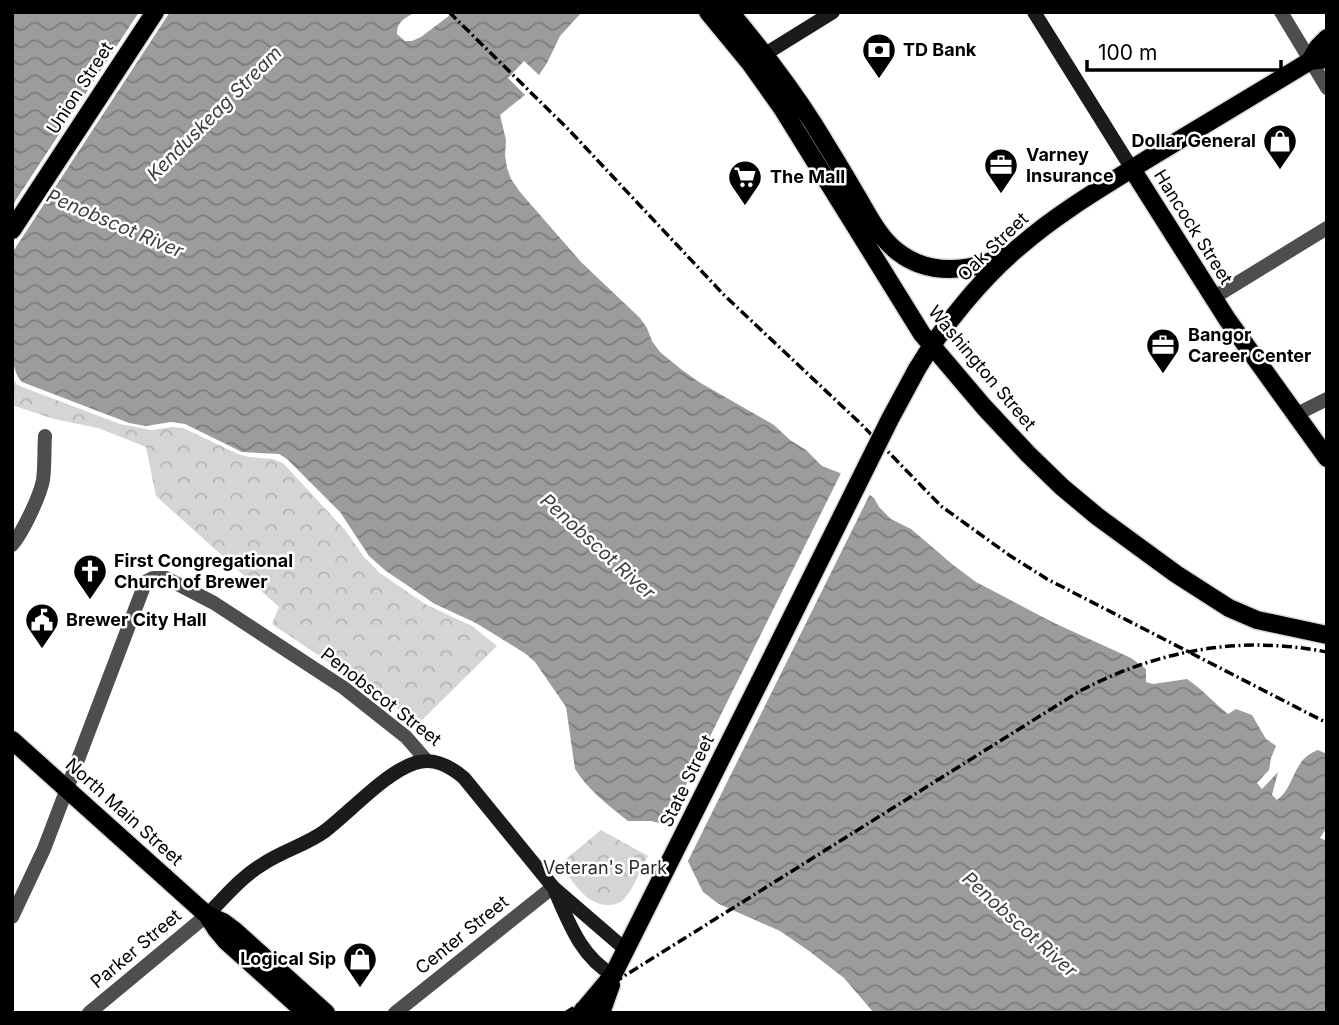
<svg xmlns="http://www.w3.org/2000/svg" width="1339" height="1025" font-family="Inter,sans-serif">
	<style>
		.forest { fill: url(#forest-crowns) }
		.water { fill: url(#water-waves) }
		.pier { fill: #fff }
		.lines { fill: none; stroke-linecap: round; stroke-linejoin: round }
		.primary-casing { stroke: #dbdbdb; stroke-width: 21 }
		.street { stroke: #4e4e4e; stroke-width: 14 }
		.secondary { stroke: #1b1b1b; stroke-width: 14 }
		.primary { stroke: #000; stroke-width: 18 }
		.rail { stroke: #000; stroke-width: 3.5; stroke-dasharray: 10 3.5 2 3.5; stroke-linecap: butt }
		.primary-bridge-casing { stroke: #dbdbdb; stroke-width: 21; stroke-linecap: butt }
		.primary-bridge { stroke: #000; stroke-width: 18 }
		.labels { text-anchor: middle; stroke-width: 5; stroke-linejoin: round; paint-order: stroke }
		.poi-label { font-size: 18px; font-weight: bold; fill: #000; stroke: #fff; text-anchor: start }
		.street-label { font-size: 18px; fill: #000; stroke: #fff }
		.park-label { font-size: 18px; fill: #2c2c2c; stroke: #fff }
		.water-label { font-size: 19px; font-style: italic; fill: #3d3d3d; stroke: #fff }
	</style>
	<defs>
		<pattern id="forest-crowns" width="20" height="18" patternUnits="userSpaceOnUse" patternTransform="scale(1.75)"><rect width="20" height="18" fill="#d5d5d5"/><path d="M2 6a3 3 0 1 1 6 0M12 15a3 3 0 1 1 6 0" fill="none" stroke="#b5b5b5"/></pattern>
		<pattern id="water-waves" width="16" height="10" patternUnits="userSpaceOnUse" patternTransform="scale(1.75)"><rect width="16" height="10" fill="#9c9c9c"/><path d="M0 5q4-4 8 0t8 0" fill="none" stroke="#7d7d7d"/></pattern>
	</defs>
	<rect width="100%" height="100%" fill="#fff"/>
	<!-- forest -->
	<path class="forest" d="M12,376L17,385L120,424L152,430L172,427L183,428L238,454L249,457L273,459L283,463L345,530L364,557L380,573L425,604L472,626L497,646L419,723L272,624L279,607L156,496L146,447L98,428L54,419L12,405Z
		M601,830L648,856C641,868 633,890 624,899C620,903 614,905 609,905C586,906 572,880 560,864Z"/>
	<!-- water -->
	<path class="water" d="M12,12H416C406,17 396,22 397,34L405,41H412L421,37L454,12H582L560,36L547,63L539,75L524,61L508,78L525,95L500,115L506,140L505,155L507,168L511,179L520,192L581,262L640,318L647,328L652,341L660,352L682,370L699,382L774,425L790,440L806,450L822,466L840,473L874,498L879,507L891,519L911,529L952,564L976,582L1052,622L1131,658L1146,669V682L1153,684L1187,679C1202,689 1213,702 1228,714L1236,709L1252,715L1266,739L1276,746L1271,758L1269,770L1257,783L1262,789L1278,772L1272,795L1277,800C1296,786 1292,759 1318,750L1327,754V827L1320,838L1327,841V1013H874L844,978L809,951L780,931L719,904L703,892L673,831L663,824L651,821H628C609,806 587,789 575,769L566,707L535,662L526,654L476,623L435,604L386,571L369,556L340,512L287,459L279,454L242,452L185,424L171,422L146,426L129,423L22,382C9,368 15,348 12,332Z"/>
	<!-- pier -->
	<path class="pier" d="M139,12H170L12,253V206Z
		M842,471L871,492L686,865L670,834L664,829Z"/>
	<g class="lines">
		<!-- primary casing -->
		<g class="primary-casing">
			<path id="primary" d="M708,12L750,63L782,108L922,334L984,407L1028,454L1062,487L1098,517L1176,574L1229,608L1257,620L1327,635
				M730,12C760,48 788,84 813,123C827,146 841,168 854,191C867,212 878,237 898,252C929,276 970,272 1004,256
				M1310,61L1318,47L1327,38
				M1132,169L1227,319L1327,458
				M12,230L155,12
				M917,369C942,327 982,278 1019,247C1059,212 1106,185 1151,157C1204,125 1257,93 1310,61L1327,59
				M12,740L207,915L216,929L226,941L306,1013
				M207,915L223,922L235,931L326,1013
				M581,1013L613,975L760,681
				M601,1013L611,985"/>
		</g>
		<!-- street -->
		<path class="street" d="M1281,12L1327,88
			M1213,298L1327,228
			M1295,415L1327,399
			M12,545C23,532 40,496 43,480C45,466 44,450 45,436
			M12,917L44,849L144,586L147,581L153,578H166L214,603L344,688L406,737L427,761
			M89,1013L207,915
			M395,1013L553,887"/>
		<!-- secondary -->
		<path class="secondary" d="M1034,12L1132,169
			M757,59L833,12
			M555,891C569,923 581,957 613,975
			M207,915C225,897 241,877 263,864C282,851 306,845 325,831C350,812 386,772 415,763C434,757 450,766 464,778L553,887L626,950"/>
		<!-- primary -->
		<use href="#primary" class="primary"/>
		<!-- rail -->
		<path class="rail" d="M449,12L569,130L724,295L861,424L941,506L1009,555L1047,579L1327,723
			M565,1013L1080,691C1158,650 1240,635 1327,652"/>
		<!-- primary-bridge casing -->
		<g class="primary-bridge-casing">
			<path id="primary-bridge" d="M760,681L890,419L917,369"/>
		</g>
		<!-- primary-bridge -->
		<use href="#primary-bridge" class="primary-bridge"/>
	</g>
	<!-- icons -->
	<defs>
		<g id="bank-pin" transform="scale(1.75)"><path d="M0 17L-7.5 6A9.5 9.5 0 1 1 7.5 6Z" fill="#000" stroke="#fff"/><path d="M-6-4H6V4H-6ZM0-2.3a2.3 2.3 0 1 0 0 4.6a2.3 2.3 0 1 0 0-4.6Z" fill="#fff"/></g>
		<g id="shop-pin" transform="scale(1.75)"><path d="M0 17L-7.5 6A9.5 9.5 0 1 1 7.5 6Z" fill="#000" stroke="#fff"/><path d="M-5-2.5h2.3a2.7 3.5 0 0 1 5.4 0H5L5.5 6h-11ZM-1.5-2.5h3a1.5 2.3 0 0 0-3 0Z" fill="#fff"/></g>
		<g id="office-pin" transform="scale(1.75)"><path d="M0 17L-7.5 6A9.5 9.5 0 1 1 7.5 6Z" fill="#000" stroke="#fff"/><path d="M-6-3h4V-5.5h4V-3h4V5H-6ZM-1-4.5V-3h2v-1.5ZM-6 0V1H6V0Z" fill="#fff"/></g>
		<g id="supermarket-pin" transform="scale(1.75)"><path d="M0 17L-7.5 6A9.5 9.5 0 1 1 7.5 6Z" fill="#000" stroke="#fff"/><path d="M-6-5.5h2.5l.6 2H6L4.5 2H-2.5L-4.4-4H-6ZM-1.5 3.2a1.3 1.3 0 1 0 .1 0ZM3 3.2a1.3 1.3 0 1 0 .1 0Z" fill="#fff"/></g>
		<g id="church-pin" transform="scale(1.75)"><path d="M0 17L-7.5 6A9.5 9.5 0 1 1 7.5 6Z" fill="#000" stroke="#fff"/><path d="M-1.2-6h2.4v3.5h3.3v2.4h-3.3V6h-2.4V-.1h-3.3v-2.4h3.3Z" fill="#fff"/></g>
		<g id="civic-pin" transform="scale(1.75)"><path d="M0 17L-7.5 6A9.5 9.5 0 1 1 7.5 6Z" fill="#000" stroke="#fff"/><path d="M-.6-6.5H3V-4.5H.6V-3L4-1V1h2V6H-6V1h2V-1L-.6-3ZM-1.2 2.5V6h2.4V2.5Z" fill="#fff"/></g>
	</defs>
	<g fill-rule="evenodd">
		<use href="#bank-pin" x="879" y="50"/>
		<use href="#shop-pin" x="1280" y="141"/>
		<use href="#office-pin" x="1001" y="165"/>
		<use href="#supermarket-pin" x="745" y="177"/>
		<use href="#office-pin" x="1163" y="345"/>
		<use href="#church-pin" x="90" y="571"/>
		<use href="#civic-pin" x="42" y="620"/>
		<use href="#shop-pin" x="360" y="959"/>
	</g>
	<g class="labels">
		<!-- poi labels -->
		<g class="poi-label">
			<text x="903" y="56">TD Bank</text>
			<text x="1256" y="147" text-anchor="end">Dollar General</text>
			<text x="1026" y="161">Varney<tspan x="1026" dy="21">Insurance</tspan></text>
			<text x="770" y="183">The Mall</text>
			<text x="1188" y="341">Bangor<tspan x="1188" dy="21">Career Center</tspan></text>
			<text x="114" y="567">First Congregational<tspan x="114" dy="21">Church of Brewer</tspan></text>
			<text x="66" y="626">Brewer City Hall</text>
			<text x="336" y="965" text-anchor="end">Logical Sip</text>
		</g>
		<!-- street labels -->
		<g class="street-label">
			<text transform="translate(80 88) rotate(-57)" y="6">Union Street</text>
			<text transform="translate(1193 227) rotate(58)" y="6">Hancock Street</text>
			<text transform="translate(993 247) rotate(-44)" y="6">Oak Street</text>
			<text transform="translate(982 368) rotate(50)" y="6">Washington Street</text>
			<text transform="translate(381 697) rotate(38)" y="6">Penobscot Street</text>
			<text transform="translate(687 781) rotate(-64)" y="6">State Street</text>
			<text transform="translate(124 812) rotate(42)" y="6">North Main Street</text>
			<text transform="translate(462 935) rotate(-39)" y="6">Center Street</text>
			<text transform="translate(136 949) rotate(-40)" y="6">Parker Street</text>
		</g>
		<!-- park labels -->
		<g class="park-label">
			<text x="605" y="874">Veteran's Park</text>
		</g>
		<!-- water labels -->
		<g class="water-label">
			<text transform="translate(214 113) rotate(-45)" y="7">Kenduskeag Stream</text>
			<text transform="translate(115 223) rotate(23)" y="7">Penobscot River</text>
			<text transform="translate(598 546) rotate(42)" y="7">Penobscot River</text>
			<text transform="translate(1020 924) rotate(42)" y="7">Penobscot River</text>
		</g>
	</g>
	<!-- border -->
	<rect width="1339" height="1025" fill="none" stroke="#000000" stroke-width="28"/>
	<!-- scale -->
	<path d="M1087 60v10h194v-10" fill="none" stroke="#000000" stroke-width="3.5"/>
	<text x="1098" y="60" font-size="21" fill="#000000" stroke="#ffffff" stroke-width="5" paint-order="stroke">100 m</text>
</svg>
